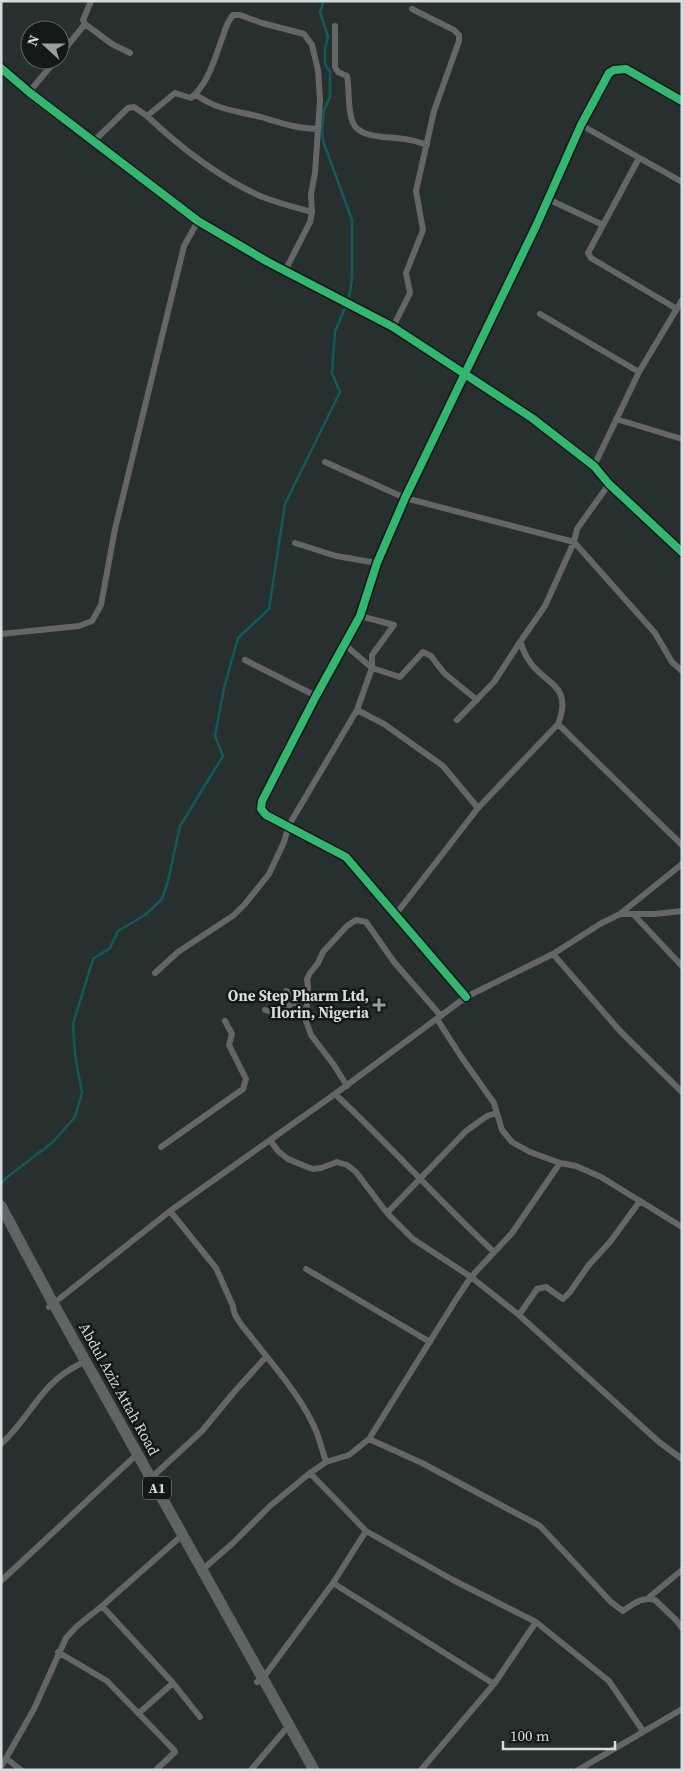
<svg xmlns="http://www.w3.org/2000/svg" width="683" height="1771" font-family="'Source Serif 4',serif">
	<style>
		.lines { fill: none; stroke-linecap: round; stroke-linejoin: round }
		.stream { stroke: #0f5c5e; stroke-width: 2.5 }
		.street { stroke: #646667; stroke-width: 6 }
		.highway { stroke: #5f6565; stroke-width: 11 }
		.cycleway-casing { stroke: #131819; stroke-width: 11 }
		.cycleway { stroke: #33b770; stroke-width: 8 }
		.poi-dot { fill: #989fa0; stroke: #131819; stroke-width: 2 }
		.labels { text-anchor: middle; stroke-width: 5; stroke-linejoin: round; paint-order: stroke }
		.shield { fill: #131819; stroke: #9ba1a2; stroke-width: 1 }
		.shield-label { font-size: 14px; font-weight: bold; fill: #d5dcdd }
		.poi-label { font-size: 15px; font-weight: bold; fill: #d5dcdd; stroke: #131819; text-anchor: end }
		.street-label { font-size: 15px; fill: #d5dcdd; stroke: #131819 }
	</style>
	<rect width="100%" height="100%" fill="#282f2f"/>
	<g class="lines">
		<!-- stream -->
		<path class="stream" d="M1,1184L6,1178L53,1142L75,1117L82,1093L75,1055L73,1024L93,959L110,948L118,931L145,915L162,899L168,881L180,826L223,756L215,736L224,688L238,638L269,609L285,504L340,392L332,373L335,332L349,298L352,279V220L323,141L322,127L324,110L330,97V72L325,64V50L328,37L320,12L324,1"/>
		<!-- street -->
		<path class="street" d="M91,1L83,20L85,24L112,44L130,53
			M335,26V67L338,72L347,76C350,91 347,109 353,123C360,139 389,136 404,139C412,140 419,142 427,145
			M60,55L85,24
			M1,68L29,92L198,221L268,262L393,327L532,418L594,466L609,484L682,552
			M29,92L56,60
			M196,95C220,111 234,110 261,117C281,123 298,129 318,129
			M147,116C181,148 218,177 260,196C277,203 294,207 312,212
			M581,125L682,182
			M94,141L128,108L134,107L147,116L175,93L191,98C209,83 215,57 223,36C225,29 228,21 233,15H240L262,23L304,34L312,45L318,70L320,100L315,173L311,194L312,212L310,222L285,271
			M639,158L588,253L591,258L677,309
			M548,199L603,225
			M540,314L639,372
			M393,327L410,293L406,273L423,230L416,191L434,111L459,41V35L454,30L412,9
			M616,419L682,439
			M325,462L405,498L574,542L655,633L672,662L682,671
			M594,466L639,372L682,300
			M295,543L336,556L377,563
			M1,634L79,626L92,621L101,605L115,529L184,246L198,221
			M344,644L372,668L400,677L423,652L431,656L444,673L477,700
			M245,660L316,696
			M357,710L384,724L443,766L478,808
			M457,720L494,682L520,642
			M558,724L682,845
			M396,914L478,808L558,724C574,683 543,685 528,659C524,654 523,647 520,642L545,606L574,542L577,529L609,484
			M620,914H655L682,911
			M634,915L682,966
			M553,954L620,1031L682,1092
			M155,973L178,952L234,915L245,904L269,874L284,842L289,825L357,710L372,668V655L394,625L360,616
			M286,991L292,994L297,1004L306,1012
			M466,997L346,857L266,815L261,809L262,801L316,696L360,616L377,563L405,498L537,224L581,125L609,73L614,70L626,69L682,101
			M265,1010C280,1015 283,1010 295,1001
			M437,1019L462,1058L494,1103L502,1130L512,1142L530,1152L560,1163L576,1166L601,1177L682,1227
			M347,1086L334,1065L311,1035L306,1021L308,987L307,979L310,973L318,963L323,952L347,926L356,920L366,922L394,962L441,1016
			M335,1094C390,1145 439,1201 494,1252
			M270,1140L278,1151L288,1159L307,1167L313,1169L321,1168L337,1162L347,1165L356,1172L387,1213L413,1239L471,1277L519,1315L659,1442L682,1459
			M161,1147L243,1089L246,1079L229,1045L232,1034L225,1021
			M170,1211L216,1268L233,1306C233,1317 245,1329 252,1338C275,1368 302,1397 317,1433C320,1442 323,1452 326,1462
			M387,1213L466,1131L487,1116L496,1113
			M306,1269L430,1342
			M49,1307L170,1211L335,1094L466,997L553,954L600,924L620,914L682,864
			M519,1315L537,1289L546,1287L563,1299L570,1292L588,1266L610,1242L640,1201
			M369,1439L422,1463L540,1526L611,1602L623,1611C633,1604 642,1596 655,1600L676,1620L682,1628
			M1,1444C32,1416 39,1384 80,1364
			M310,1473L366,1531L453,1580L536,1622L609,1681L643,1731
			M151,1478L202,1431L235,1391L266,1357
			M202,1570L233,1543L270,1506L310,1473L326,1462L349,1455L369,1439L457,1298L471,1277L512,1233L560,1163
			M1,1581L133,1458
			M333,1583L494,1684
			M647,1599L682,1570
			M102,1606L173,1683L200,1717
			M58,1652L107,1681L174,1750L175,1752L156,1770
			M257,1682L263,1678L333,1583L366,1531
			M139,1713L173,1683
			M7,1759L21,1770
			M1,1767L34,1709L66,1638L77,1626L102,1606L178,1539
			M251,1770L284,1731
			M421,1770L494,1684L536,1622
			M578,1770L682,1709"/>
		<!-- highway -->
		<path class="highway" d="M1,1206L53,1303L314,1770"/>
		<!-- cycleway casing -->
		<g class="cycleway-casing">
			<path id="cycleway" d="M1,68L29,92L198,221L268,262L393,327L532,418L594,466L609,484L682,552
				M466,997L346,857L266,815L261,809L262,801L316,696L360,616L377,563L405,498L537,224L581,125L609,73L614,70L626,69L682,101"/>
		</g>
		<!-- cycleway -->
		<use href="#cycleway" class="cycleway"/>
	</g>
	<!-- markers -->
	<path class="poi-dot" d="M376.5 997.5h5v5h5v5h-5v5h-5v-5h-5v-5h5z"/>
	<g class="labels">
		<!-- shield labels -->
		<rect class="shield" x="143" y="1476.5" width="28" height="23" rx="4"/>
		<g class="shield-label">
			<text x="157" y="1493">A1</text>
		</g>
		<!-- poi labels -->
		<g class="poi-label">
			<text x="369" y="1001">One Step Pharm Ltd,<tspan x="369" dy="17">Ilorin, Nigeria</tspan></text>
		</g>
		<!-- street labels -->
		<g class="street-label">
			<text transform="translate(119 1389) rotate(61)" y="5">Abdul Aziz Attah Road</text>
		</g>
	</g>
	<!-- border -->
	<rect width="683" height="1771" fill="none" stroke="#d5dcdd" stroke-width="5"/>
	<!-- north arrow -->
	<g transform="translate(45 45) rotate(291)"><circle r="24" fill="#131819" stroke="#616667"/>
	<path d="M0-4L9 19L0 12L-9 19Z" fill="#989fa0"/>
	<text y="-8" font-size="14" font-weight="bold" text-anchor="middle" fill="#d5dcdd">N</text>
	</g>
	<!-- scale -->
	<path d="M503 1741v8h112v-8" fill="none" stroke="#d5dcdd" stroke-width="2.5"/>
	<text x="510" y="1741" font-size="15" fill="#d5dcdd" stroke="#131819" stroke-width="4" paint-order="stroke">100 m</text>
</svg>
